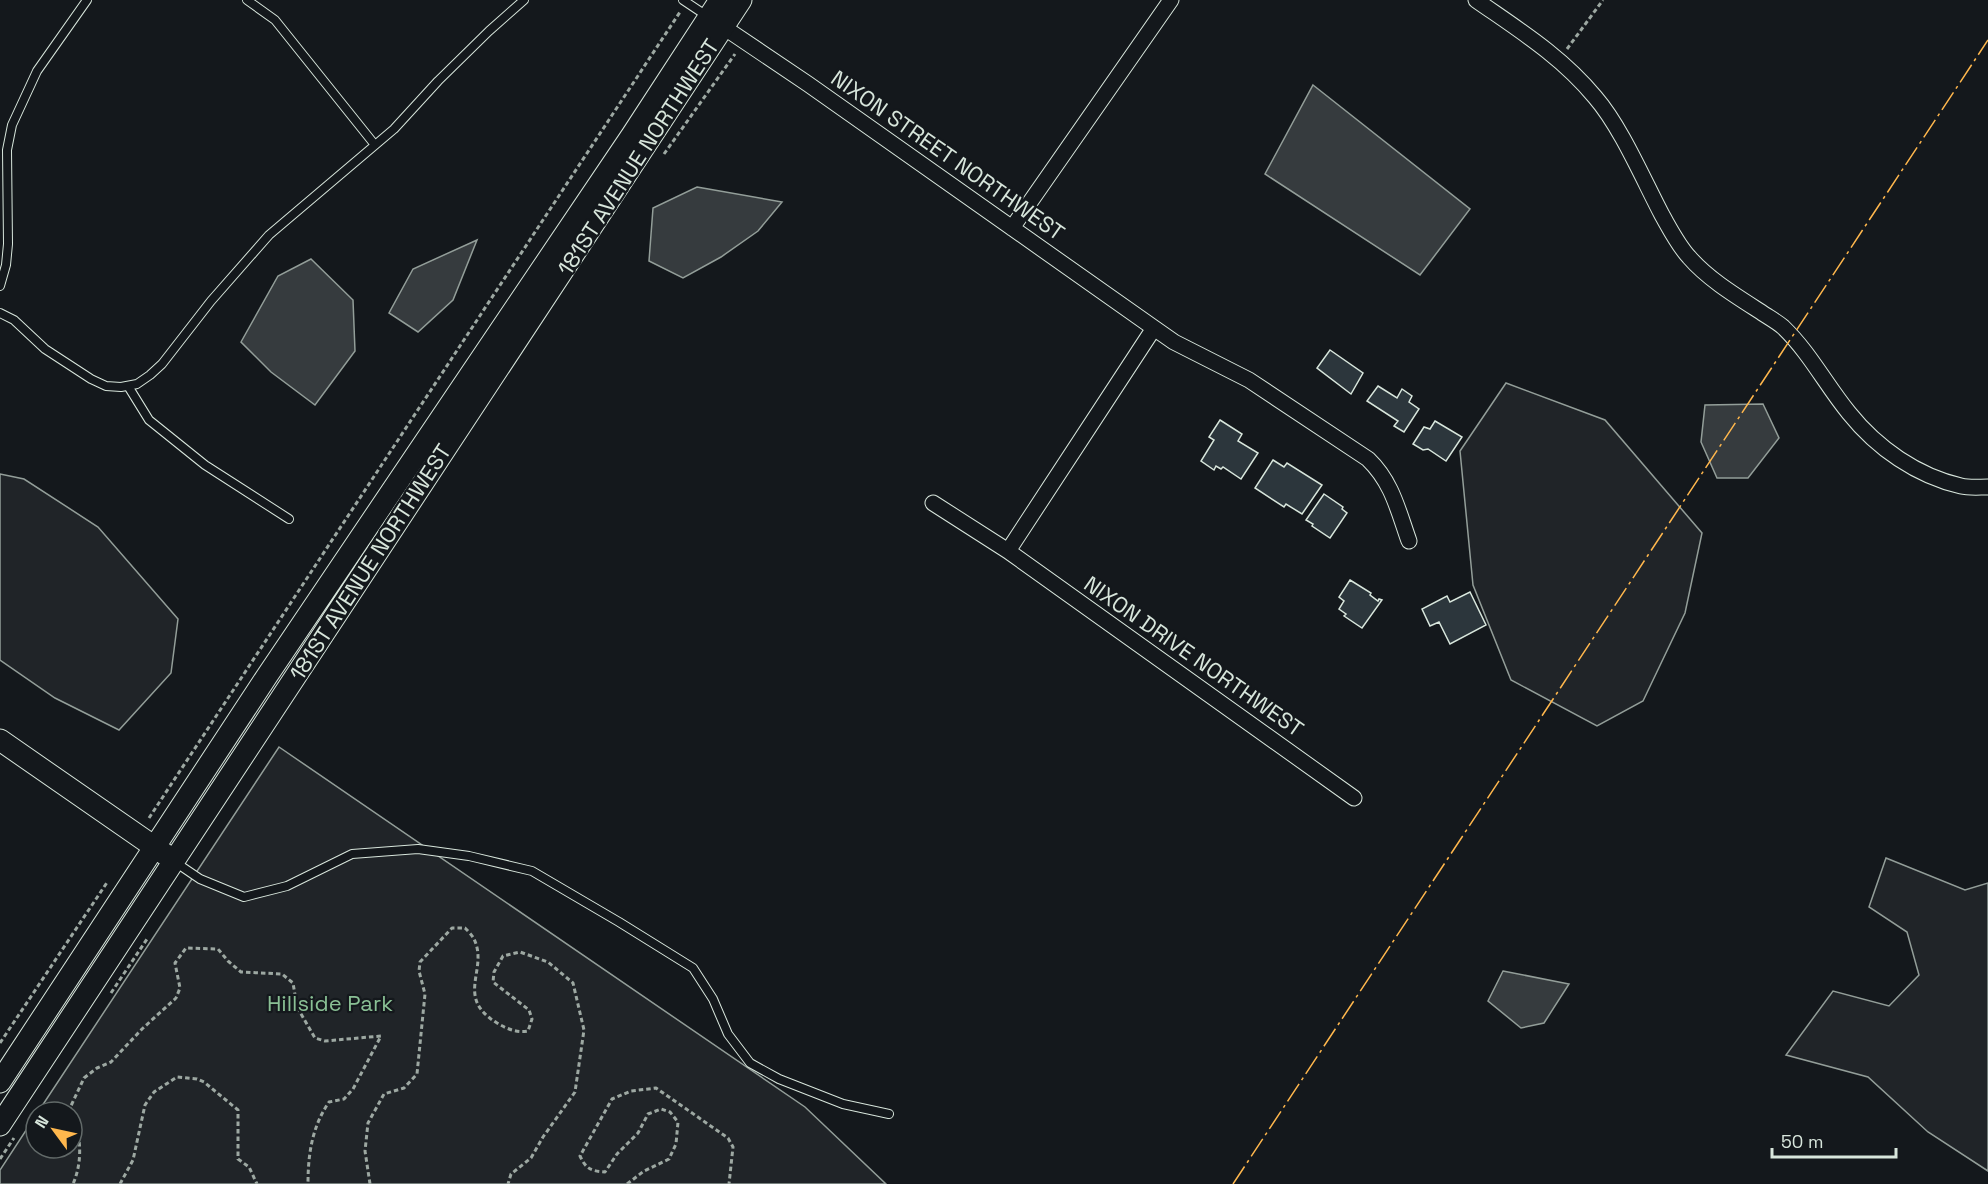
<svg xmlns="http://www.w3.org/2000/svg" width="1988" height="1184" font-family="'Space Grotesk',sans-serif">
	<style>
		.green { fill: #202428; stroke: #939e99; stroke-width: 1.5 }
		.water { fill: #363b3e; stroke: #939e99; stroke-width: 1.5 }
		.building { fill: #2c363c; stroke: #d8e6dc; stroke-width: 1.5 }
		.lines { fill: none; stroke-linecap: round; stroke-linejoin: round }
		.lane-casing { stroke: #d8e6dc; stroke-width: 10 }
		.street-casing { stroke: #d8e6dc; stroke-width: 17 }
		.secondary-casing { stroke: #d8e6dc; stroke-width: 23 }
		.path { stroke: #9da8a2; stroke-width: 3; stroke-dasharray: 4.5 3; stroke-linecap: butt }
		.lane { stroke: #14181c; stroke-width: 8 }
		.street { stroke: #14181c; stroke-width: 15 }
		.secondary { stroke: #14181c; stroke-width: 21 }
		.power { stroke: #ffb74d; stroke-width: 1.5; stroke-dasharray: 21 4.5 3 4.5; stroke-linecap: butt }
		.labels { text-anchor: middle; stroke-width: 4.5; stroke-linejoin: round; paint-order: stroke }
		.street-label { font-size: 22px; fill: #d8e6dc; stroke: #14181c }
		.park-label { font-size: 22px; fill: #8ac095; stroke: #14181c }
	</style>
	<rect width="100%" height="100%" fill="#14181c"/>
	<!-- green -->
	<path class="green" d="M1506,383L1605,420L1702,533L1685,613L1643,701L1597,726L1511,680L1473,585L1460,451Z
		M0,474L24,479L98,527L178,619L171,673L119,730L55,698L0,660Z
		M279,747L805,1107L886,1184H0V1170L36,1115V1148H72V1112H38Z
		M1886,858L1965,890L1988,883V1171L1928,1132L1868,1077L1786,1055L1833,991L1889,1006L1919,975L1907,932L1869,907Z"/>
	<!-- water -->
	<path class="water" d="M1313,85L1470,209L1420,275L1265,174Z
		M697,187L782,202L758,231L721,257L683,278L649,261L653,208Z
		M477,240L453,300L418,332L389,313L413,269Z
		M311,259L353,300L355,351L315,405L271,372L241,342L278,276Z
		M1763,404L1779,438L1748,478H1717L1701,442L1705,405Z
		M1503,971L1569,984L1544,1023L1521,1028L1488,1001Z"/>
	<!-- building -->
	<path class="building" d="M1330,350L1363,373L1351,394L1317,368Z
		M1378,386L1397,398L1402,389L1412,396L1409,402L1419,409L1404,432L1394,426L1398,421L1367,401Z
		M1220,420L1242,434L1238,441L1258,453L1241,479L1223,467L1221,469L1216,466L1214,470L1201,461L1214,440L1209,437Z
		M1435,421L1462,437L1446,461L1428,449L1423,450L1413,444L1424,427L1430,429Z
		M1273,460L1284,467L1287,463L1322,485L1302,514L1286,504L1284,507L1255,488Z
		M1324,494L1343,507L1342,509L1347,513L1330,538L1312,526L1313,524L1306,520Z
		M1350,580L1371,593L1370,595L1378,601L1379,599L1382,600L1362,628L1344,616L1346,614L1339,609L1344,601L1339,597Z
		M1470,592L1486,625L1450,644L1439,622L1430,626L1422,609L1447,596L1450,602Z"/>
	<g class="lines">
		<!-- lane casing -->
		<g class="lane-casing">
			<path id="lane" d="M247,0L275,20L375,145
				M683,0L707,16
				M0,286L6,265L8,244L7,150L12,125L37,71L87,0
				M0,313L14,320L45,349L91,379L106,386L121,387L137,384L150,375L162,364L211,301L269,235L394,129L438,81L489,31L524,0
				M128,386L149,420L205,465L289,519
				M175,862L200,879L244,897L287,886L352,854L418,849L469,856L532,871L619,922L693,968L713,999L728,1034L750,1063L779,1079L843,1104L889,1114"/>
		</g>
		<!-- street casing -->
		<g class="street-casing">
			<path id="street" d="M1476,0C1519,30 1561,56 1595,97C1621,127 1643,179 1662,215C1670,229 1678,245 1689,257C1708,279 1736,296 1761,312C1768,317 1776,321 1783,327C1810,353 1826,385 1849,413C1877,448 1917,476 1961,486C1969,488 1979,487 1988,487
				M716,22L808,84L1154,328L1174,342L1249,380L1368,459C1392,482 1398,510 1409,541
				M1012,228L1171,0
				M933,503L1008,551L1354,798
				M1008,551L1154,328"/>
		</g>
		<!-- secondary casing -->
		<g class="secondary-casing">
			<path id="secondary" d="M0,740L166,855
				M0,1082L267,676L632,135L720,0
				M0,1125L741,0"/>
		</g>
		<!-- path -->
		<path class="path" d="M1567,49L1603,0
			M664,154L735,54
			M149,818L680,12
			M111,993L147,939
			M0,1043L108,881
			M72,1112L70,1108L84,1078L97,1068L111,1062L142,1029L176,998L180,988L175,963L186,948L218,949L228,961L241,972L282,974L293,983L297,1007L315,1038L325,1041L381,1036L353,1089L344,1099L329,1102C312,1127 308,1154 308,1184
			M72,1113C81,1136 83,1161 73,1184
			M0,1159L14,1138
			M120,1184L133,1160L145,1105L154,1092L177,1077L197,1079L204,1082L238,1110V1159L249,1167L257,1184
			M370,1184L365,1151L368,1123L384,1094L404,1088L417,1074L425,994L419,971L420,962L452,928H465C468,931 472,935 474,939C489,970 454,997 497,1023C507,1029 517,1033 528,1031L532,1019L529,1010L493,982L494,972L503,956L520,952L548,962L573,983L584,1030L575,1092L543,1137L531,1158L511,1174L508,1184
			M627,1184L644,1171L669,1159L676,1144L678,1122L670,1112L661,1109L648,1114L638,1133L617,1154L605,1172C591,1171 586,1169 580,1156L612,1099L631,1091L656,1088L728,1138L733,1147L729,1184"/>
		<!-- lane -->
		<use href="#lane" class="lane"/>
		<!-- street -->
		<use href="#street" class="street"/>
		<!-- secondary -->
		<use href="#secondary" class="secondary"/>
		<!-- power -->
		<path class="power" d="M1233,1184L1988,40"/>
	</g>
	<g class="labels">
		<!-- street labels -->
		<g class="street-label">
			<text transform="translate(948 155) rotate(35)" y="8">NIXON STREET NORTHWEST</text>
			<text transform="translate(638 157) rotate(-57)" y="8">181ST AVENUE NORTHWEST</text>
			<text transform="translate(370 562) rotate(-57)" y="8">181ST AVENUE NORTHWEST</text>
			<text transform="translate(1194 656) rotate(35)" y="8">NIXON DRIVE NORTHWEST</text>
		</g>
		<!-- park labels -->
		<g class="park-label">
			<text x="330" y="1011">Hillside Park</text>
		</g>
	</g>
	<!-- north arrow -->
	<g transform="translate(54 1130) rotate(303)"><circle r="28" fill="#14181c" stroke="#626a69" stroke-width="1.5"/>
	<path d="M0-4.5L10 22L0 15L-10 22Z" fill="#ffb74d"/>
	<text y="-9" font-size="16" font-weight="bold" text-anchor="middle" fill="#d8e6dc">N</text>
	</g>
	<!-- scale -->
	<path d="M1772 1148v9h124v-9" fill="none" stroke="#d8e6dc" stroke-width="3"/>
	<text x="1781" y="1148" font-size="18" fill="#d8e6dc" stroke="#14181c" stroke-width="4.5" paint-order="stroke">50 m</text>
</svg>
